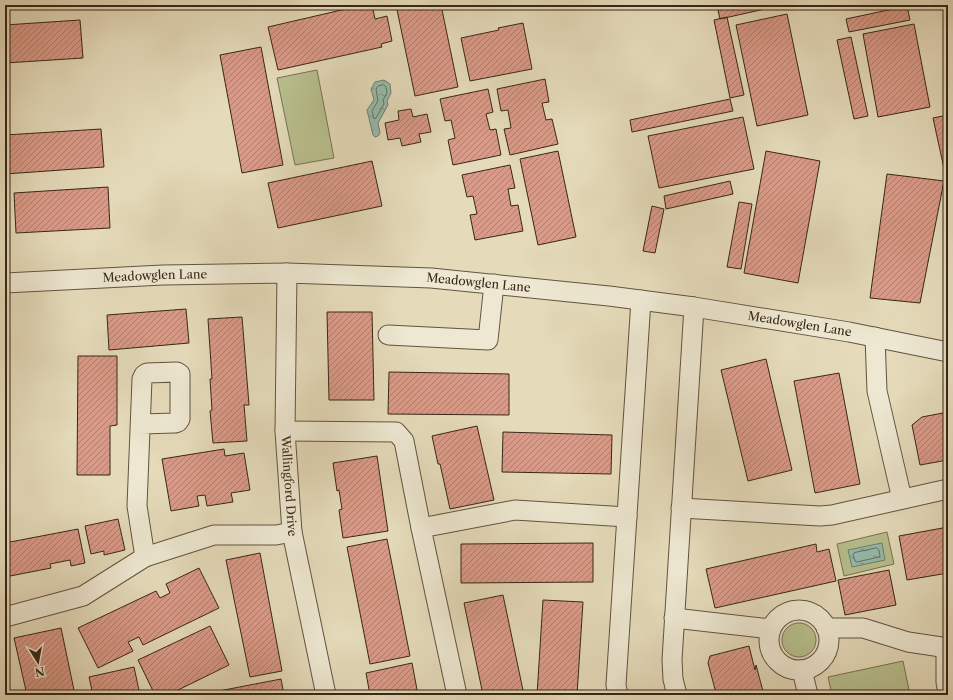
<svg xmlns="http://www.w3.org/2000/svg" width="953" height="700" font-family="'Libre Caslon Text',serif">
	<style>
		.grass { fill: #b8bf8d; stroke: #787252 }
		.water { fill: url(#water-ripples); stroke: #707f70 }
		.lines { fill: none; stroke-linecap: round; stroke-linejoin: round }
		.shore { stroke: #677062; stroke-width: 1 }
		.building { fill: url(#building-hatch); stroke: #382617 }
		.minor-casing { stroke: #635340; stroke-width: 21 }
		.minor { stroke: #eee8d2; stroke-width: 19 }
		.labels { text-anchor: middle; stroke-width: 4; stroke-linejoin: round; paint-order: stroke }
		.street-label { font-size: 12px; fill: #382617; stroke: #eee8d2 }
	</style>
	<defs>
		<pattern id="water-ripples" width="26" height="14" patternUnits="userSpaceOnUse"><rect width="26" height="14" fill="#96bbac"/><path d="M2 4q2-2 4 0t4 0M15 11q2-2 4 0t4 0" fill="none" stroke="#7b988b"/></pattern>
		<pattern id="building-hatch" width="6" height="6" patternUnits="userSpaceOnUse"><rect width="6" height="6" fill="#d99b89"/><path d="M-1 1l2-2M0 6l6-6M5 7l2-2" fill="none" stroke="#b17e6f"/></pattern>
	</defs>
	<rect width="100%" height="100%" fill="#e5dbba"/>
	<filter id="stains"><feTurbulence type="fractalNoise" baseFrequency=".005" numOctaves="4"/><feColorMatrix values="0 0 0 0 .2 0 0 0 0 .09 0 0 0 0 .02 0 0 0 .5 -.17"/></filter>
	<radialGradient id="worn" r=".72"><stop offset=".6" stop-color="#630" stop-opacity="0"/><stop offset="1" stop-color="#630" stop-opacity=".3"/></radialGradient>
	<!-- grass -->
	<path class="grass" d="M317,70L334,158L295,165L277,78Z
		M887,532L894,564L844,576L837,544Z
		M782 640a17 17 0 1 1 34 0a17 17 0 1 1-34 0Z
		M903,661L910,695H832L828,677Z"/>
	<!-- water -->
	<path class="water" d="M384,80L390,84L391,93L387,101L388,105L378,123L380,133L378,136L375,137L373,135L367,110L374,100L371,89L375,82Z
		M882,543L885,560L852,567L848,550Z"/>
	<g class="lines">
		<!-- shore -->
		<path class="shore" d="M384,85L386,87L387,93L383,100L384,104L376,118L374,119L372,111L378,101L376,89L378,86Z
			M877,548L879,550L880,556L879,557L857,562L855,561L853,555L854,553Z"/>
	</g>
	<!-- building -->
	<path class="building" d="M280,5H295L280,8Z
		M363,5H372L375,19L387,16L392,41L381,44L382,47L278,70L268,27Z
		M396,5H441L458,87L415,96Z
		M720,5H783L720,19L717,6Z
		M907,6L910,20L849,32L846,19Z
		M787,14L808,115L757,126L736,25Z
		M727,17L744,95L730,98L714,20Z
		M80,20L83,58L5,63V25Z
		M523,23L532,69L470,81L461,38L499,30L498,28Z
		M914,24L930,107L878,117L863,34Z
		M851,37L868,116L854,119L837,40Z
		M261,47L283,165L242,173L220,55Z
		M545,79L549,102L542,103L546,120L552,119L558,144L510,155L504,129L511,128L508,110L501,111L497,89Z
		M488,89L493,112L486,114L490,130L496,129L501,155L453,165L448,140L455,138L451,120L445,121L440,99Z
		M730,99L733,111L632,132L630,120Z
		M411,109L413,117L427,114L431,132L419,134L421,142L402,146L400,138L388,140L385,123L399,120L398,111Z
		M948,115V173H945L933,118Z
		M743,117L754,169L659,188L648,136Z
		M101,129L104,167L5,174V135Z
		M558,151L576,237L538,245L520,159Z
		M766,151L820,161L798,283L744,273Z
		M372,161L382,206L278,228L268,183Z
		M510,165L515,188L508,189L511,206L518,205L523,231L475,240L470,215L477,214L473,196L467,197L462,175Z
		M887,174L944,181L920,303L870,298Z
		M730,181L733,194L666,209L664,196Z
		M108,187L110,228L16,233L14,193Z
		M739,202L752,204L741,269L727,267Z
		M652,206L664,209L655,253L643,251Z
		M186,309L189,343L109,350L107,315Z
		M327,312H372L374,400H329Z
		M242,317L249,405H244L247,441L213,443L210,411L212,410L210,379H212L208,319Z
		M78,356H117V425L110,426V475H77Z
		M766,359L792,470L748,481L721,370Z
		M389,372L509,374V415L388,414Z
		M839,373L860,484L815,493L794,381Z
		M948,409V458L942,461L920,465L912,425L922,417L943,413Z
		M477,426L494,500L450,509L440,464H438L432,436Z
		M503,432L612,435L611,474L502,472Z
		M224,449L225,456L244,453L250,490L231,493L233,502L207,506L205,495L197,496L199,506L171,511L162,459Z
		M377,456L388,531L343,538L339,510L342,509L339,490L337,491L333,463Z
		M118,519L125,550L104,555V551L91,554L85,526Z
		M948,527V573L907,580L899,536Z
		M78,529L85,563L71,566L70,560L50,564L51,568L5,577V543Z
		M387,539L410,656L370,664L347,547Z
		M593,543V582L461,583V544Z
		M816,544L817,552L829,549L836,581L715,608L706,569Z
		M260,553L282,671L250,677L226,560Z
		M199,568L219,608L143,645L139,637L128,642L133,651L98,668L78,628L156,591L160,598L170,593L166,584Z
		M889,570L896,605L845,615L838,580Z
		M503,595L524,695H483L464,603Z
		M543,600L583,602L577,695H537Z
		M210,626L229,665L174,692V691L165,695H155L138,660Z
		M61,628L75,695H27L14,638Z
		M749,646L755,670L756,665L764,695H714L716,693L708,663L710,656Z
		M412,663L418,695H370L366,673Z
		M134,667L140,695H93L89,677Z
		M281,679L284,695H198Z"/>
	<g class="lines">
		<!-- minor casing -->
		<g class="minor-casing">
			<g id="minor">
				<path id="s1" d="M287,273L285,431L292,532L326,695"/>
				<path id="s2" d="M5,283L163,275L287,273L431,278L609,296L694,307L849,332L948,352"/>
				<path d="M388,335L488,340L494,284"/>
				<path d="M875,337L877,391L902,499"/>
				<path d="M141,424L175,423L178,422L180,419V374L177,372L147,373L144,375L142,379L137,506L145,557"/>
				<path d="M285,431L396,432L404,441L421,528L457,695"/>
				<path d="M681,508L820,516L832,515L948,489"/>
				<path d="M421,528L515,510L627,517"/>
				<circle cx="799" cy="640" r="30"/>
				<path d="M5,617L83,596L145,557L214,535H276L292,532"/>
				<path d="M674,618L771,629"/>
				<path d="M826,628H863L908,642L948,648"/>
				<path d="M946,648V682L948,693"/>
				<path d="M802,670L808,695"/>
				<path d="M618,695L616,685L641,300"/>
				<path d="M677,695L673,679L672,660L694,307"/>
			</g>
		</g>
		<!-- minor -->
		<use href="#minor" class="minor"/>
	</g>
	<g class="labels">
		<!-- street labels -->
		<g class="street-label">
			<text dy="4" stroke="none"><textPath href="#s2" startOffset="150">Meadowglen Lane</textPath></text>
			<text dy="4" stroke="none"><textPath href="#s2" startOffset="474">Meadowglen Lane</textPath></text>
			<text dy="4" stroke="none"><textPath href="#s2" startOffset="798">Meadowglen Lane</textPath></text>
			<text dy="4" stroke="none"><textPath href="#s1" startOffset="213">Wallingford Drive</textPath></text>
		</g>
	</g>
	<!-- margin -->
	<rect width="953" height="700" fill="none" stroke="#e5dbba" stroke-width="20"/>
	<rect x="6" y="6" width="941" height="688" fill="none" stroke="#382617" stroke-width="2"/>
	<rect x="10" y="10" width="933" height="680" fill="none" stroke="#382617"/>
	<!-- north arrow -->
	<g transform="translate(38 662) rotate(169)" stroke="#eee8d2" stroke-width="3" paint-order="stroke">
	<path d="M0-3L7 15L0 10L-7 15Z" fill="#382617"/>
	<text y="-6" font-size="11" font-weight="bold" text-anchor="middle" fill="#382617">N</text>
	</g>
	<rect width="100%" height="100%" filter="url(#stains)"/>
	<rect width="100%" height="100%" fill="url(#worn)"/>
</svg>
